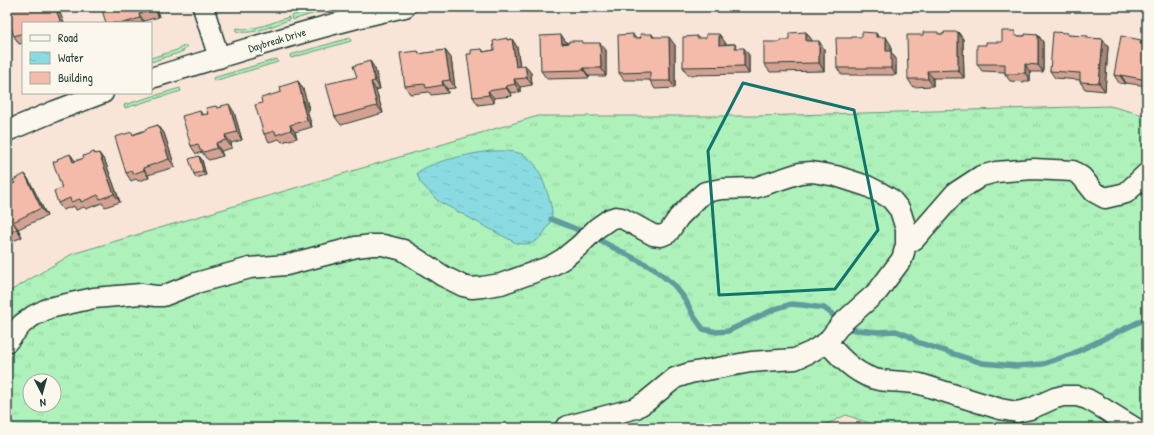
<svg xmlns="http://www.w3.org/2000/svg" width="1154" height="435" font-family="'Patrick Hand',sans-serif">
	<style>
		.grass { fill: url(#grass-tufts); stroke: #669777; fill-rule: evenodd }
		.water { fill: url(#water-ripples); stroke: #5f9c9c }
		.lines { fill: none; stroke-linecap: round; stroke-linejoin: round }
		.stream { stroke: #5f9c9c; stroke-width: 5.5 }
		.minor-casing { stroke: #1f3d34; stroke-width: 23 }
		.minor { stroke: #fbf7ec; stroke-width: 20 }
		.wall { fill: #d2a192; stroke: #1f3d34 }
		.shaded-wall { fill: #ab8377; stroke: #1f3d34 }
		.building { fill: #f4bbaa; stroke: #1f3d34 }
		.marked { fill: none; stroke: #0f766e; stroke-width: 3; stroke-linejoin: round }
		.labels { text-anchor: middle; stroke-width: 4; stroke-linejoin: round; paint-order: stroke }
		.street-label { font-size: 11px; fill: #1f3d34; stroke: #fbf7ec }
	</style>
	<defs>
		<pattern id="grass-tufts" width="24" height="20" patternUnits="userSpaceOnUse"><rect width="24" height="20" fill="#aef1ba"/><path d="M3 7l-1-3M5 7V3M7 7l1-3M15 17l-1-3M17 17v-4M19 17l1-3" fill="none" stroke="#95d0a0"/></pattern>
		<pattern id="water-ripples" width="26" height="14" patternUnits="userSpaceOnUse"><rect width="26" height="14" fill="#8adbe1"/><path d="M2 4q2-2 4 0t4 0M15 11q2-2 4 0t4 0" fill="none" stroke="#77bdc2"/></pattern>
	</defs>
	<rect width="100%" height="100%" fill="#f9e5d8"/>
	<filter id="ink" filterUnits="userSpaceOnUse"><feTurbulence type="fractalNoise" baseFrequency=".025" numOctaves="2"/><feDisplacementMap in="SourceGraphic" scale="8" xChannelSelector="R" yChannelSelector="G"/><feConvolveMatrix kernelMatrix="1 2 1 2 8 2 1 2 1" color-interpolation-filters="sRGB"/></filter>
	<g filter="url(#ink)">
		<!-- grass -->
		<path class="grass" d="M323,7H336L292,20L291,16Z
			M602,7H659V9H602Z
			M289,17V20C274,25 252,36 236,31L237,28C252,32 273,22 289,17Z
			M350,38L351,41L291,58L290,55Z
			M185,45L187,47L183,51L176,54H175L151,62V58L177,50Z
			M277,59L278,62L214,81L213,78Z
			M180,88L181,91L125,108L124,105Z
			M1110,106L1147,116V428H883L846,415L819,428H7V293L72,254L538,116H758ZM30,381H54V405H30Z"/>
		<!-- water -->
		<path class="water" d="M490,151C501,151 513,150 524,155C527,156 533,162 535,165C541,172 553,206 552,214C552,221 548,226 545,231C537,243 530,246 516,243L438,201L420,182L417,173C431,161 471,154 490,151Z"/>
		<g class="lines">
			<!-- stream -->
			<path class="stream" d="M551,219L586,233
				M593,237L653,268L674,285L685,299L693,315L703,329L717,332L728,331L775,309L791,304L802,305L824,308L836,317L847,328L856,330L879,332L896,331L909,336L917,342L982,363L1016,366L1043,364L1072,354L1147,318"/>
			<!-- minor casing -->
			<g class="minor-casing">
				<path id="minor" d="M203,7L219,58
					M151,78C235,53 319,25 405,7
					M7,131L55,111L103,93
					M906,245L915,239L955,193L981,176L996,172L1033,169L1073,171L1082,177L1094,192L1105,198L1126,193L1147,173
					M7,342L22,324L33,316L49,308L94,298L141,294L156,296H163L196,283L250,268L286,265L356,247L372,245H383L403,250L443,276L463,286L472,288L482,287L501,284L551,266L563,259L580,245L597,228L610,219L616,217L622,218L653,235L661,236L668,233L679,217L698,198L705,192L722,189L754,188L800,173L812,172L836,176L867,186L881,193L891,199L900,210L906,229V245L902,259L878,291L841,324L827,342L811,352L795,359L751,362L690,373L675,378L647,401L636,408L568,426L565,428
					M827,342C840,358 858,376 879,380C893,382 906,381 920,384L1000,409L1017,412L1030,409L1055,398L1063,396H1077L1087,399L1096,404L1135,428"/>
			</g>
			<!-- minor -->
			<use href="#minor" class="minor"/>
		</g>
		<!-- wall -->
		<path class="wall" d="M156,7L159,17L144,21L145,23H106Z
			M23,23V43L19,44L14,36Z
			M806,32L812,41L824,49V71L770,72L764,64L779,42L789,40Z
			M958,32L963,39L964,78H933V86L913,87L908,79L939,34H944Z
			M633,34L635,38H641L652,34L654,37L675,45V88L655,89L650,81V80H624L619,73Z
			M561,35L567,43H583L606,50V76H589V78L547,79L541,71Z
			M1038,35L1043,42V72H1030V81H1024V82L1010,81L1005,74V72L982,71L977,64L1002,42L1018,36H1025Z
			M1069,35L1089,38L1103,39L1108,47L1105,91L1085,89L1080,82V80L1055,78L1050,71Z
			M862,37H879L891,45V52L896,59V75H842L837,68L852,38Z
			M698,38L725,42V44H735L737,48L749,55V74L688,75L683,67Z
			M512,39L517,47L520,66L531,73L532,85L520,87V92L511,93L512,96L494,98V103L478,105L473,97L471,54L482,49L484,52L494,50L508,40Z
			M1141,40L1144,45H1147V86L1126,83V84L1119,83L1114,75Z
			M445,50L451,58L455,88L447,89L448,93L431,95L429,92L410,94L405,86L418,51L420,54Z
			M370,61L375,69L380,89L376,90L383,113L341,125L335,117L357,77Z
			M298,81L303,89L309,109L307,110L312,127L295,132L297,138L282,142L279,139L269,142L264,134L262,103L281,92Z
			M218,108L234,112L242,140L231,143L232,148L221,151L223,156L209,160L206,158L202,152L196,154L191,146L200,111L203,115L208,114Z
			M158,125L164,133L175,167L148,175L149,178L138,181L136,179L131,181L126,173L134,134L146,130Z
			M94,152L96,154L105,161L120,202L105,207L102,203L86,209L84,207L76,210L74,206L63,210L58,203L62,188L70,154L75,161L84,158Z
			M199,156L202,160L206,175L196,178L194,174Z
			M25,174L30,182L47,216L18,229L22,237L7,244V185L8,186L15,183Z"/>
		<!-- shaded-wall -->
		<path class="shaded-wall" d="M55,7H58L64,23H61Z
			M153,7H156L159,17L154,9Z
			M139,14L144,21L145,23H144L140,18Z
			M806,32L812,40V49L806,41Z
			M958,32L963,39L964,78L958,70Z
			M876,33L881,40L876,37Z
			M719,34L725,42V52L719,45Z
			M561,35L567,43V51L562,44Z
			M1038,35L1043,42V72L1038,65Z
			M669,37L675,45V88L670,81Z
			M886,37L891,45V52L896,59V75L891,68L886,51Z
			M512,39L517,47L521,74L516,67Z
			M1103,39L1108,47L1105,91L1099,83Z
			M1141,40L1146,48L1140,44Z
			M819,41L824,49V71L819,63Z
			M600,43L606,50V76L601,68Z
			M744,48L749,55V74L744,66Z
			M445,50L451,58L455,88L450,80Z
			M370,61L375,69L380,89L375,81Z
			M1025,64L1030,72V81L1025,73Z
			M525,65L531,73L532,85L527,78Z
			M583,68L589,76V78L584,70Z
			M927,71L933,78V86L928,79Z
			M1121,75L1126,83V84L1120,76Z
			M514,79L520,87V92L515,84Z
			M298,81L303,89L309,109L303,101Z
			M442,81L447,89L448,93L443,85Z
			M371,82L376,90L383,113L377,106Z
			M506,86L511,93L512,96L506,88Z
			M488,91L494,98V103L489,95Z
			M302,102L307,110L312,127L307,120Z
			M229,104L234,112L242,140L237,132Z
			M158,125L164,133L175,167L169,159Z
			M290,125L295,132L297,138L291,130Z
			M225,135L231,143L232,148L226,140Z
			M216,143L221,151L223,156L217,148Z
			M99,153L105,161L120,202L114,194Z
			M70,154L76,162H73Z
			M199,156L202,160L206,175L203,171Z
			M143,168L148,175L149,178L144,170Z
			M25,174L30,182L47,216L41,208Z
			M13,222L18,229L22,237L17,229Z"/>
		<!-- building -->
		<path class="building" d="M18,7H55L61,23H23V33L14,36L7,17V11Z
			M101,7H153L154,9L139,14L140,18L124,23H106Z
			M1002,31H1015V36H1025V34L1038,35V65L1025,64V73H1018L1019,74H1005V64H977V45H986V42H1002Z
			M806,32V41H819V63L764,64V42H779L780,40H789V33Z
			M862,32L876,33V37H886V51H891V68H837L836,38H852V37H862Z
			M923,32H938V34H944V32H958V70L927,71L928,79H908L907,35H923Z
			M1053,32L1068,33L1067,35L1088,36L1087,38L1103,39L1099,83L1080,82V73L1050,71Z
			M633,34V38H641L640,34H652V37H669L670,81H650V72L619,73L618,35Z
			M706,34H719V45L735,44V48H744V66L683,67V37L697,36V38H706Z
			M561,35L562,44L569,43V41H582V43H600L601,68H583L584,70L541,71L540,36Z
			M1121,36L1141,40L1140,44L1147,45V80L1121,75L1120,76L1114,75Z
			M507,38V40L512,39L516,67L525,65L527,78L514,79L515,84L506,86V88L488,91L489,95L473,97L467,54H471V50L482,49L483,52L494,50L493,41Z
			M445,50L450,80L442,81L443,85L426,88L425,84L405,86L400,53L418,51L419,54Z
			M370,61L375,81L371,82L377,106L335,117L326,84L357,77L353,66Z
			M298,81L303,101L302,102L307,120L290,125L291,130L276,135L275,131L264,134L255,105L262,103L261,98L281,92L280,87Z
			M229,104L237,132L225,135L226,140L216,143L217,148L204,152L200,150L198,144L191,146L182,116L200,111L201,115L208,114L206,108L216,106L217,108L222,107L221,106Z
			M158,125L169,159L143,168L144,170L133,174L132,171L126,173L115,137L132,132L133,135L146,130L145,129Z
			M94,152L95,154L99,153L114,194L100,199L98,195L81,202L80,199L71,202L70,198L58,203L54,191L62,188L53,162L58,160L57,159L70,154L73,162L84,158L83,156Z
			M199,156L203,171L194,174L189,159Z
			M25,174L41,208L13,222L17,229L7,234V186L15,183L13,180Z"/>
	</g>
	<!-- marked area -->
	<path class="marked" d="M743,83L854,110L878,230L835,289L719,295L708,151Z"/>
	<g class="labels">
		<!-- street labels -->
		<g class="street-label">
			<text transform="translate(277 40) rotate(-17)" y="4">Daybreak Drive</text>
		</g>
	</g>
	<!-- margin -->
	<rect width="1154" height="435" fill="none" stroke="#fbf7ec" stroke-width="24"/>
	<rect x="12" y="12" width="1130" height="411" fill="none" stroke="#1f3d34" stroke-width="1.5" filter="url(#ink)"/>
	<!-- legend -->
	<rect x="22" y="22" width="130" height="72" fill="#fbf7ec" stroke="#a3ada2"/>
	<rect x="30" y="35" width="20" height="6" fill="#fbf7ec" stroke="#a3ada2"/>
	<text x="58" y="42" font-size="12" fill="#1f3d34">Road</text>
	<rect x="30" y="52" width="20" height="12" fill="url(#water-ripples)" stroke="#a3ada2"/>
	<text x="58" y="62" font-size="12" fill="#1f3d34">Water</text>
	<rect x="30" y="72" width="20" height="12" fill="#f4bbaa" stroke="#a3ada2"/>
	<text x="58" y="82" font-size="12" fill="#1f3d34">Building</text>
	<!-- north arrow -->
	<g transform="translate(42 393) rotate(174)"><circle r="19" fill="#fbf7ec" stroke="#a3ada2"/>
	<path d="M0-3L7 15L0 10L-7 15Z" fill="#1f3d34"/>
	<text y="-6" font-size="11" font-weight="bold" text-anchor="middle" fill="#1f3d34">N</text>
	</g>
</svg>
